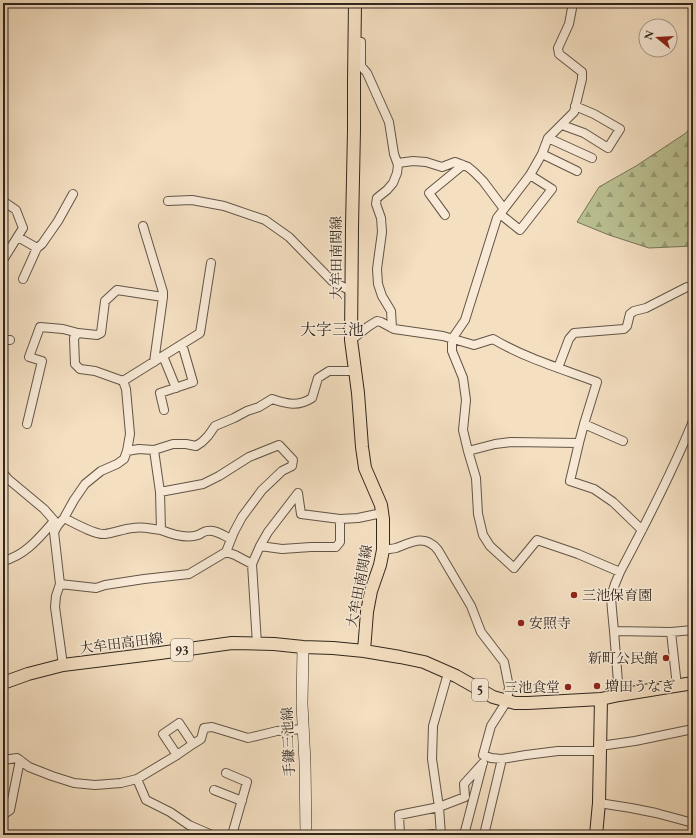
<svg xmlns="http://www.w3.org/2000/svg" width="696" height="838" font-family="'EB Garamond','Noto Serif JP',serif">
	<style>
		.forest { fill: url(#forest-firs); stroke: #767458 }
		.lines { fill: none; stroke-linecap: round; stroke-linejoin: round }
		.street-casing { stroke: #625547; stroke-width: 10 }
		.secondary-casing { stroke: #31271e; stroke-width: 12 }
		.primary-casing { stroke: #31271e; stroke-width: 14 }
		.street { stroke: #f8ead7; stroke-width: 8 }
		.secondary { stroke: #f8ead7; stroke-width: 11 }
		.primary { stroke: #f4dfc1; stroke-width: 12 }
		.poi-dot { fill: #8f2418; stroke: #f8ead7; stroke-width: 1.5 }
		.labels { text-anchor: middle; stroke-width: 3; stroke-linejoin: round; paint-order: stroke }
		.shield { fill: #f8ead7; stroke: #6d6256; stroke-width: 1 }
		.shield-label { font-size: 13px; font-weight: bold; fill: #31271e }
		.street-label { font-size: 14px; fill: #31271e; stroke: #f8ead7 }
		.poi-label { font-size: 14px; fill: #31271e; stroke: #f8ead7; text-anchor: start }
		.quarter-label { font-size: 16px; fill: #31271e; stroke: #f8ead7 }
	</style>
	<defs>
		<pattern id="forest-firs" width="22" height="20" patternUnits="userSpaceOnUse"><rect width="22" height="20" fill="#bbc293"/><path d="M5 1l3.5 6h-7zM16 11l3.5 6h-7z" fill="#999e77"/></pattern>
	</defs>
	<rect width="100%" height="100%" fill="#f4dfc1"/>
	<filter id="stains"><feTurbulence type="fractalNoise" baseFrequency=".005" numOctaves="4"/><feColorMatrix values="0 0 0 0 .2 0 0 0 0 .09 0 0 0 0 .02 0 0 0 .5 -.17"/></filter>
	<radialGradient id="worn" r=".72"><stop offset=".6" stop-color="#630" stop-opacity="0"/><stop offset="1" stop-color="#630" stop-opacity=".3"/></radialGradient>
	<!-- forest -->
	<path class="forest" d="M693,125V246L649,248L609,235L577,222L599,187L636,166L686,133Z"/>
	<g class="lines">
		<!-- street casing -->
		<g class="street-casing">
			<path id="street" d="M355,41L361,42V66L367,73L389,122L394,154L398,165L397,173L393,183L387,190L377,198L376,204L381,218L382,232L377,269L378,284L382,296L391,311L392,328
				M562,125L584,133L608,148L620,129L594,114L575,106
				M548,138L592,158
				M542,154L577,171
				M398,163L413,161L426,162L442,167L455,162L468,167L474,172L483,181L504,209
				M3,201L16,210L23,228L3,260
				M168,201L192,200L224,206L265,220L289,237L332,281L351,291
				M500,214L520,230L552,189L530,175
				M445,215L429,193L463,165
				M143,226L163,292V297
				M18,237L37,248L23,279
				M37,248L42,244L58,221L73,194
				M3,340H10
				M351,340L369,326L377,321L381,322L394,329L443,336L474,345L493,339C525,358 562,369 597,382L584,424L579,443L511,442L495,444L468,451L476,478L478,514L483,535L490,546L514,568L537,540L578,554L620,572
				M163,356L176,388
				M558,368L569,339L574,333L624,329L627,326L630,314L634,311L646,308L687,287H693
				M123,381L200,333L211,263
				M164,410L160,393L193,382L182,344
				M27,424L42,361L29,357L40,327L63,329L78,333
				M584,424L623,441
				M579,443L570,481L594,489L613,502L642,530
				M127,451L139,449L154,450L173,444H186L196,446L202,442L208,436L215,426L234,418L247,411L259,407L272,399C287,404 298,407 312,398L318,378L329,371H355
				M468,451L463,430L466,400L463,378L452,351V339L465,320L497,218L530,175L542,154L548,138L574,112L582,79V72L559,54L558,48L569,24L573,3
				M3,473L8,479L44,509L58,525
				M64,518C74,523 95,535 105,534C114,533 123,529 133,528C142,526 151,529 161,530L160,492
				M161,530C171,534 187,539 198,535C201,534 204,531 207,531C215,529 224,536 231,539
				M260,546L268,532L298,493L301,514L340,519
				M383,550C387,549 392,549 396,548C412,542 425,534 438,550L471,606L481,632L504,662L509,687L507,701L491,726L483,755L491,758L502,759L526,755L558,751H599
				M226,552L235,555L252,564L260,546L282,549L311,547H336L340,542V519L358,518L382,513
				M3,561C25,556 40,537 54,521
				M252,564L257,644
				M60,584L96,588L105,585L144,579L189,574L226,552L234,532L242,517L262,490L282,471L292,466L293,460L279,445L249,457L219,476L203,484L160,492L154,450
				M614,631L671,632L693,630
				M671,632L677,686
				M63,665L55,607L56,596L60,584L54,532L58,525L64,518L74,500L85,484L101,471L117,464L124,459L127,451L130,434L126,389L123,381L95,371L80,369L75,364L74,338L78,333L97,335L101,333L105,301L117,290L163,297L154,362
				M619,695L614,631L612,610L611,597L615,584L620,572C646,523 672,473 693,421
				M193,744L201,739L204,728L212,727L248,738L277,731L303,729
				M600,746L635,741L693,729
				M3,760L17,758L29,767L52,776L74,783L95,785L121,783L137,779L177,755L193,744L179,723L163,734L177,755
				M226,773L247,782L232,835
				M137,779L146,800L170,812L189,825L212,835
				M214,790L242,801
				M599,803L631,808L656,813L693,823
				M3,815L10,810L20,760
				M400,835L399,815L439,807L465,797L464,784L483,763
				M425,835L441,833
				M441,835L439,807L432,759L433,726L448,673
				M464,835L482,766
				M484,835L502,759"/>
		</g>
		<!-- secondary casing -->
		<g class="secondary-casing">
			<path id="secondary" d="M303,647L302,704L305,763L306,835"/>
		</g>
		<!-- primary casing -->
		<g class="primary-casing">
			<path id="primary" d="M355,3L354,80V130L352,227L351,340L358,393L362,447L365,468L381,505L383,519V550L380,565L371,591L367,612L364,651
				M3,683L28,674L63,665L160,653L232,643L274,644L303,647L333,648L364,651L400,657L424,662L456,676L493,697L515,703H528L601,699L619,695L693,683
				M596,835L599,803L601,699"/>
		</g>
		<!-- street -->
		<use href="#street" class="street"/>
		<!-- secondary -->
		<use href="#secondary" class="secondary"/>
		<!-- primary -->
		<use href="#primary" class="primary"/>
	</g>
	<!-- markers -->
	<g class="poi-dot">
		<circle cx="574" cy="595" r="4"/>
		<circle cx="521" cy="623" r="4"/>
		<circle cx="666" cy="658" r="4"/>
		<circle cx="597" cy="686" r="4"/>
		<circle cx="568" cy="687" r="4"/>
	</g>
	<g class="labels">
		<!-- shield labels -->
		<g class="shield">
			<rect x="171" y="639" width="22" height="22" rx="3"/>
			<rect x="472" y="679" width="16" height="22" rx="3"/>
		</g>
		<g class="shield-label">
			<text x="182" y="655">93</text>
			<text x="480" y="695">5</text>
		</g>
		<!-- street labels -->
		<g class="street-label">
			<text transform="translate(336 258) rotate(-90)" y="5">大牟田南関線</text>
			<text transform="translate(359 586) rotate(-79)" y="5">大牟田南関線</text>
			<text transform="translate(121 643) rotate(-7)" y="5">大牟田高田線</text>
			<text transform="translate(288 742) rotate(-92)" y="5">手鎌三池線</text>
		</g>
		<!-- poi labels -->
		<g class="poi-label">
			<text x="582" y="600">三池保育園</text>
			<text x="529" y="628">安照寺</text>
			<text x="658" y="663" text-anchor="end">新町公民館</text>
			<text x="605" y="691">増田うなぎ</text>
			<text x="560" y="692" text-anchor="end">三池食堂</text>
		</g>
		<!-- quarter labels -->
		<g class="quarter-label">
			<text x="332" y="335">大字三池</text>
		</g>
	</g>
	<!-- margin -->
	<rect width="696" height="838" fill="none" stroke="#f4dfc1" stroke-width="16"/>
	<rect x="4" y="4" width="688" height="830" fill="none" stroke="#31271e" stroke-width="2"/>
	<rect x="8" y="8" width="680" height="822" fill="none" stroke="#31271e"/>
	<!-- north arrow -->
	<g transform="translate(658 38) rotate(288)"><circle r="19" fill="#f8ead7" stroke="#a89c8d"/>
	<path d="M0-3L7 15L0 10L-7 15Z" fill="#8f2418"/>
	<text y="-6" font-size="11" font-weight="bold" text-anchor="middle" fill="#31271e">N</text>
	</g>
	<rect width="100%" height="100%" filter="url(#stains)"/>
	<rect width="100%" height="100%" fill="url(#worn)"/>
</svg>
